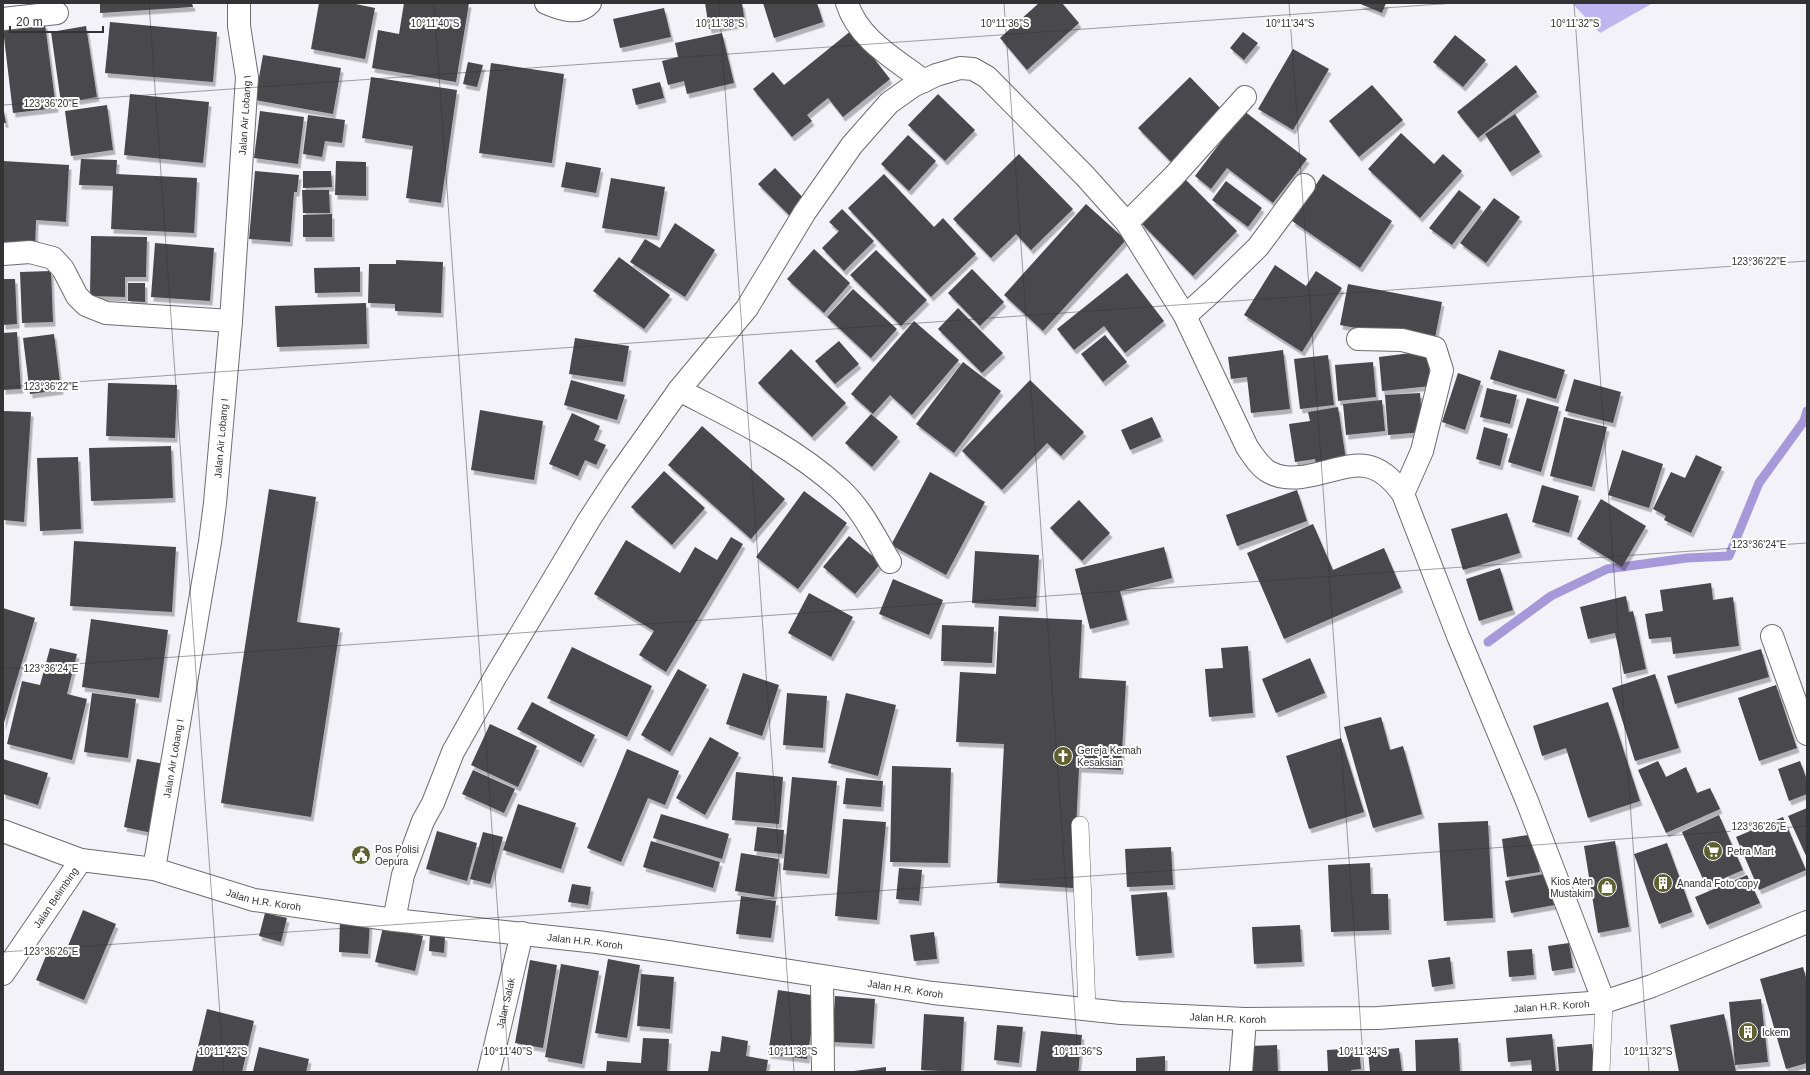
<svg xmlns="http://www.w3.org/2000/svg" width="1810" height="1075" font-family="Arial,sans-serif">
	<style>
		.green { fill: #c0b6ef }
		.lines { fill: none; stroke-linecap: round; stroke-linejoin: round }
		.stream { stroke: #a599d9; stroke-width: 9 }
		.building { fill: #48484d; filter: url(#shadow) }
		.lane-casing { stroke: #6d6c71; stroke-width: 18 }
		.street-casing { stroke: #6d6c71; stroke-width: 24 }
		.secondary-casing { stroke: #6d6c71; stroke-width: 24 }
		.lane { stroke: #fff; stroke-width: 17 }
		.street { stroke: #fff; stroke-width: 22 }
		.secondary { stroke: #fff; stroke-width: 22 }
		.ticks { fill: none; stroke: #333235; stroke-width: 1; stroke-opacity: 0.45 }
		.labels { text-anchor: middle; stroke-width: 4; stroke-linejoin: round; paint-order: stroke }
		.street-label { font-size: 10px; fill: #333235; stroke: #fff }
		.poi-label { font-size: 10px; fill: #333235; stroke: #fff; text-anchor: start }
		.ticks-label { font-size: 10px; text-anchor: middle; fill: #333235; stroke: #fff; stroke-width: 4; stroke-linejoin: round; paint-order: stroke }
	</style>
	<defs>
		<filter id="shadow"><feDropShadow dx="2.5" dy="4.5" stdDeviation="0" flood-color="#0004"/></filter>
	</defs>
	<rect width="100%" height="100%" fill="#f3f2f8"/>
	<!-- green -->
	<path class="green" d="M1572,3H1653L1600,33Z"/>
	<g class="lines">
		<!-- stream -->
		<path class="stream" d="M1488,642L1551,596L1607,569L1687,558L1729,556L1759,483L1804,421L1807,411"/>
	</g>
	<!-- building -->
	<path class="building" d="M100,3H192L193,7L100,13Z
		M319,3H351L375,8L365,59L311,49Z
		M404,3H469L456,82L372,68L378,30L399,34Z
		M705,3H742L745,23L709,29Z
		M763,3H817L823,22L774,38Z
		M1039,3H1062L1079,23L1027,70L1000,38Z
		M1358,3H1386L1382,13Z
		M664,8L671,37L620,48L613,19Z
		M110,22L217,32L213,82L105,73Z
		M45,24L56,108L13,113L3,29Z
		M86,26L97,97L61,103L51,32Z
		M852,30L890,79L843,117L828,98L807,115L812,121L792,137L753,89L773,72L784,85Z
		M1243,32L1258,43L1244,60L1230,48Z
		M722,33L734,83L687,94L684,81L668,85L662,61L678,57L675,43Z
		M1455,35L1486,60L1463,87L1433,62Z
		M1293,49L1329,69L1293,130L1258,109Z
		M263,55L341,68L333,114L255,100Z
		M468,62L483,65L477,87L463,84Z
		M491,63L564,74L552,163L479,153Z
		M1516,65L1537,92L1478,138L1457,112Z
		M371,77L457,90L441,203L406,198L413,146L362,138Z
		M1190,77L1224,112L1173,164L1138,128Z
		M660,82L664,98L636,105L632,89Z
		M1372,85L1403,120L1359,157L1329,121Z
		M130,94L209,102L203,163L124,155Z
		M938,94L975,130L945,161L908,125Z
		M107,105L113,150L71,156L65,111Z
		M3,106L6,123H3Z
		M260,111L304,117L298,164L254,158Z
		M1244,111L1307,159L1273,203L1227,168L1211,189L1195,176Z
		M1515,114L1540,152L1510,172L1485,134Z
		M308,115L345,120L342,143L325,141L322,157L303,154Z
		M1401,133L1434,164L1443,154L1462,171L1420,218L1368,169Z
		M908,135L936,161L909,191L881,164Z
		M1019,154L1073,209L1031,250L1016,234L991,258L953,219Z
		M81,159L117,160L116,174L197,178L194,233L111,229L113,186L79,185Z
		M3,161L69,165L66,222L36,220L35,249L3,247Z
		M336,161L366,162V196L335,195Z
		M566,162L601,168L596,193L561,187Z
		M775,168L809,204L793,219L758,184Z
		M255,171L299,175L297,192H294L290,242L249,239Z
		M303,171H331L332,187L303,188Z
		M884,174L934,227L943,218L976,254L931,297L848,208Z
		M1323,174L1392,221L1360,268L1292,221Z
		M611,178L665,187L657,236L602,228Z
		M1185,179L1237,231L1193,276L1141,223Z
		M1226,181L1262,208L1248,227L1212,200Z
		M302,190H329L330,213H303Z
		M1459,190L1481,207L1452,245L1429,228Z
		M1494,198L1520,217L1486,263L1460,243Z
		M1086,204L1126,240L1043,331L1004,295Z
		M842,209L874,241L844,271L822,248L839,231L829,222Z
		M332,214V237H303V215Z
		M675,223L715,250L685,297L630,262L645,239L660,248Z
		M91,236L147,237L146,277H125V297L90,296Z
		M155,243L214,248L210,301L151,297Z
		M814,249L850,283L824,313L787,279Z
		M876,250L927,300L901,326L850,275Z
		M619,257L670,295L644,329L593,291Z
		M396,260L443,262L441,313L395,311V304L368,303L369,264H396Z
		M1275,265L1306,286L1316,271L1342,288L1302,352L1244,315Z
		M360,267V292L315,293L314,268Z
		M972,269L1004,302L980,326L948,293Z
		M51,271L53,322L22,323L20,272Z
		M1127,273L1164,321L1125,353L1104,326L1074,350L1057,329Z
		M3,279H15L17,324L3,325Z
		M128,283H145V302L128,301Z
		M1348,284L1442,302L1434,343L1340,325Z
		M853,289L897,329L871,358L827,317Z
		M366,303L367,344L277,347L275,306Z
		M958,308L1003,353L982,373L938,329Z
		M914,321L959,360L912,415L890,395L873,414L851,394Z
		M17,332L21,389L3,390V333Z
		M54,334L61,390L30,394L23,338Z
		M1105,335L1127,362L1103,382L1081,354Z
		M575,338L629,346L623,382L569,374Z
		M839,341L859,364L835,384L815,361Z
		M791,349L846,403L812,437L758,383Z
		M1283,350L1290,409L1251,413L1247,377L1231,379L1228,357Z
		M1499,350L1565,370L1556,399L1490,379Z
		M1427,351L1431,386L1382,391L1379,357Z
		M1328,355L1334,405L1300,409L1294,359Z
		M963,362L1001,391L954,453L916,424Z
		M1373,362L1376,397L1338,401L1335,365Z
		M1458,373L1481,381L1465,430L1442,422Z
		M1574,379L1621,392L1613,423L1565,411Z
		M571,380L625,395L617,420L564,405Z
		M1030,380L1084,432L1061,456L1047,443L1002,490L962,451Z
		M108,383L177,385L175,438L106,436Z
		M1487,388L1517,395L1510,424L1480,417Z
		M1420,393L1423,432L1388,435L1385,395Z
		M1527,398L1559,407L1541,472L1508,462Z
		M1382,400L1385,431L1346,435L1343,404Z
		M1338,407L1346,460L1316,464L1315,459L1295,462L1289,424L1310,421L1308,412Z
		M480,410L543,421L534,480L471,470Z
		M3,411L31,412L24,522L3,520Z
		M572,413L600,426L594,440L606,445L596,465L585,460L578,476L549,464Z
		M871,414L898,437L872,467L845,443Z
		M1152,417L1161,437L1130,450L1121,430Z
		M1564,417L1607,427L1592,487L1550,476Z
		M702,426L785,499L751,539L668,465Z
		M1484,427L1508,434L1500,466L1476,459Z
		M171,446L173,498L91,501L89,448Z
		M1622,450L1663,464L1649,508L1608,495Z
		M1696,455L1722,467L1691,533L1664,520L1666,516L1653,509L1671,472L1685,478Z
		M78,457L81,529L40,531L37,458Z
		M664,471L705,508L672,545L631,507Z
		M930,472L985,502L946,575L891,545Z
		M1542,485L1579,496L1569,533L1532,522Z
		M269,489L316,497L297,622L340,628L311,817L221,803Z
		M1297,490L1307,521L1237,546L1226,515Z
		M804,491L847,523L798,589L756,557Z
		M1601,499L1646,526L1622,567L1577,539Z
		M1079,500L1110,533L1082,561L1050,528Z
		M1507,513L1520,553L1463,570L1451,529Z
		M1313,524L1333,570L1384,548L1401,588L1284,639L1247,553Z
		M849,536L881,563L855,594L823,567Z
		M731,537L743,544L666,672L639,655L654,631L594,594L626,540L680,573L695,547L717,560Z
		M74,541L176,547L172,612L70,606Z
		M1164,547L1172,578L1120,591L1127,620L1090,629L1075,569Z
		M975,551L1039,555L1036,607L972,603Z
		M1500,568L1513,610L1479,621L1466,579Z
		M893,579L943,600L929,635L879,614Z
		M1711,583L1713,600L1733,597L1739,646L1673,654L1671,637L1649,639L1645,614L1663,611L1660,590Z
		M809,593L853,617L831,657L788,633Z
		M1626,596L1629,612L1633,611L1646,669L1624,674L1615,633L1588,639L1580,607Z
		M3,608L35,618L3,726Z
		M999,616L1082,620L1079,678L1126,681L1121,770L1079,768L1073,888L997,883L1004,744L956,742L960,672L996,674Z
		M91,619L168,630L159,698L82,687Z
		M942,625L994,627L992,663L941,661Z
		M1248,646L1253,713L1209,717L1205,669L1223,668L1221,648Z
		M572,647L652,686L627,737L547,698Z
		M50,648L77,654L67,694L87,699L72,760L7,744L22,681L40,685Z
		M1761,649L1769,677L1675,704L1667,676Z
		M1310,658L1325,693L1276,713L1262,679Z
		M678,669L707,685L670,752L641,735Z
		M743,673L779,685L762,736L726,724Z
		M1655,674L1679,748L1635,761L1612,688Z
		M1776,685L1797,748L1759,761L1738,698Z
		M92,693L136,699L128,758L84,752Z
		M787,693L827,696L823,748L783,745Z
		M846,693L896,705L878,776L828,763Z
		M532,702L595,735L581,763L517,729Z
		M1608,702L1640,801L1588,818L1566,748L1542,756L1533,726Z
		M1381,717L1390,750L1403,746L1422,814L1373,828L1344,727Z
		M490,724L537,746L518,787L471,765Z
		M710,737L739,753L705,815L676,798Z
		M1341,738L1364,812L1309,829L1286,756Z
		M627,749L679,771L665,805L648,798L621,862L587,848Z
		M3,759L48,773L38,805L3,794Z
		M137,759L170,765L157,834L124,827Z
		M1658,761L1666,777L1686,767L1697,793L1710,788L1720,809L1666,833L1638,770Z
		M1800,761L1807,780V794L1789,801L1778,769Z
		M892,766L951,768L948,863L890,862Z
		M473,770L515,789L504,813L462,794Z
		M736,772L783,777L779,824L732,820Z
		M792,777L837,781L827,874L783,870Z
		M846,778L883,781L881,807L843,804Z
		M518,804L576,823L561,869L503,850Z
		M1807,808V858L1788,816Z
		M661,814L729,834L722,859L653,838Z
		M1719,815L1743,870L1706,886L1682,832Z
		M1783,817L1806,870L1759,890L1736,837Z
		M843,819L886,822L877,920L835,916Z
		M1488,821L1493,918L1444,921L1438,823Z
		M757,827L784,830L782,854L754,851Z
		M437,831L477,843L467,881L426,869Z
		M483,832L503,837L490,884L470,879Z
		M1535,834L1540,872L1507,877L1502,839Z
		M651,841L720,862L713,888L643,867Z
		M1615,841L1629,927L1598,933L1584,846Z
		M1667,843L1692,912L1659,924L1634,854Z
		M1171,847L1173,885L1127,887L1125,849Z
		M741,853L779,859L774,897L735,891Z
		M1370,863L1371,894H1388L1389,930L1331,932L1328,865Z
		M899,868L922,870L919,901L896,899Z
		M1550,873L1555,905L1511,913L1505,881Z
		M1747,875L1760,903L1707,925L1695,897Z
		M572,884L591,887L588,905L568,902Z
		M1167,892L1172,953L1136,956L1131,895Z
		M741,896L776,901L771,938L736,934Z
		M83,910L116,924L84,1000L36,980L50,946L65,953Z
		M265,913L287,918L281,942L259,936Z
		M340,921L370,922L368,954L339,952Z
		M1300,925L1302,962L1254,964L1252,927Z
		M383,927L423,936L415,971L375,962Z
		M934,932L937,959L914,961L910,935Z
		M430,934L445,936L444,953L429,951Z
		M1569,943L1573,968L1552,971L1548,946Z
		M1532,949L1534,975L1509,977L1507,951Z
		M1450,957L1453,984L1432,987L1428,960Z
		M608,959L640,965L627,1038L595,1033Z
		M530,960L557,965L543,1048L515,1043Z
		M561,964L599,971L582,1064L545,1057Z
		M1803,967L1807,981V1063L1786,1069L1760,979Z
		M641,974L674,977L670,1029L637,1026Z
		M778,990L817,996L807,1059L768,1054Z
		M835,996L875,999L872,1044L832,1042Z
		M1761,999L1768,1062L1735,1065L1729,1002Z
		M207,1009L254,1021L242,1072H192Z
		M924,1014L964,1017L961,1072L921,1070Z
		M1724,1014L1736,1072H1679L1670,1025Z
		M997,1025L1023,1027L1019,1063L994,1060Z
		M1041,1031L1082,1035L1078,1072H1036Z
		M1552,1034L1556,1072H1532L1531,1060L1508,1062L1506,1038Z
		M722,1036L748,1041L746,1056L768,1060L766,1072H708L711,1051L720,1052Z
		M643,1038L669,1039L667,1072H606L607,1061L641,1063Z
		M1458,1038L1460,1072H1416L1415,1040Z
		M1592,1044L1595,1072H1559L1557,1047Z
		M1277,1045L1278,1072H1248V1046Z
		M259,1047L309,1059L306,1072H253Z
		M1359,1048L1361,1069L1351,1070L1352,1072H1328L1327,1050Z
		M1399,1048L1402,1072H1370L1368,1051Z
		M1165,1056V1072H1136V1058Z
		M886,1067V1072H854V1071Z"/>
	<g class="lines">
		<!-- lane casing -->
		<g class="lane-casing">
			<path id="lane" d="M1080,825L1087,1009
				M1601,1072L1604,1002"/>
		</g>
		<!-- street casing -->
		<g class="street-casing">
			<g id="street">
				<path d="M546,3C560,9 578,16 590,3"/>
				<path d="M847,3C858,39 895,59 924,81"/>
				<path d="M3,19L57,13"/>
				<path d="M1127,223L1174,176L1245,97"/>
				<path d="M3,254L30,252L53,258L63,269L77,296L86,305L106,313L231,321"/>
				<path d="M1185,316L1216,288L1258,247L1304,185"/>
				<path d="M1358,339L1402,340L1435,348L1442,370L1422,451L1403,494"/>
				<path d="M679,390C735,419 793,446 840,489C862,509 875,537 890,562"/>
				<path d="M1772,636L1807,734"/>
				<path d="M394,920L403,875L423,821L433,803L453,752L494,679L589,520L615,480L679,390L747,308L805,212L852,145L889,103L913,86L936,75L960,68L973,69L987,77L1085,176L1127,223L1185,316L1247,447C1253,456 1260,467 1269,472C1280,478 1290,478 1302,477C1347,470 1370,448 1403,494L1458,636L1527,801L1604,1002"/>
				<path id="s1" d="M3,974L81,860"/>
				<path d="M822,977L823,1072"/>
				<path id="s2" d="M489,1072L522,933"/>
				<path d="M1241,1072L1245,1019"/>
			</g>
		</g>
		<!-- secondary casing -->
		<g class="secondary-casing">
			<g id="secondary">
				<path id="s3" d="M3,831L81,860L154,869L254,900L394,920L597,942L668,952L933,993L1121,1013L1245,1019L1378,1018L1604,1002L1652,986L1807,922"/>
				<path id="s4" d="M154,869L210,542L215,503L231,321L247,77L239,26V3"/>
			</g>
		</g>
		<!-- lane -->
		<use href="#lane" class="lane"/>
		<!-- street -->
		<use href="#street" class="street"/>
		<!-- secondary -->
		<use href="#secondary" class="secondary"/>
	</g>
	<!-- ticks -->
	<path class="ticks" d="M149,3L224,1072M434,3L509,1072M719,3L794,1072M1004,3L1079,1072M1289,3L1364,1072M1574,3L1649,1072M3,105L1455,3M3,387L1807,261M3,669L1807,543M3,952L1807,826"/>
	<!-- icons -->
	<defs>
		<g id="church-disc" transform="scale(1)"><circle r="9.5" fill="#5e612f" stroke="#fff"/><path d="M-1.2-6h2.4v3.5h3.3v2.4h-3.3V6h-2.4V-.1h-3.3v-2.4h3.3Z" fill="#fff"/></g>
		<g id="supermarket-disc" transform="scale(1)"><circle r="9.5" fill="#5e612f" stroke="#fff"/><path d="M-6-5.5h2.5l.6 2H6L4.5 2H-2.5L-4.4-4H-6ZM-1.5 3.2a1.3 1.3 0 1 0 .1 0ZM3 3.2a1.3 1.3 0 1 0 .1 0Z" fill="#fff"/></g>
		<g id="civic-disc" transform="scale(1)"><circle r="9.5" fill="#5e612f" stroke="#fff"/><path d="M-.6-6.5H3V-4.5H.6V-3L4-1V1h2V6H-6V1h2V-1L-.6-3ZM-1.2 2.5V6h2.4V2.5Z" fill="#fff"/></g>
		<g id="building-disc" transform="scale(1)"><circle r="9.5" fill="#5e612f" stroke="#fff"/><path d="M-4-6H4V6H1V3H-1V6H-4ZM-2.5-4.3h1.7v1.8h-1.7ZM.8-4.3h1.7v1.8H.8ZM-2.5-1h1.7V.8h-1.7ZM.8-1h1.7V.8H.8Z" fill="#fff"/></g>
		<g id="shop-disc" transform="scale(1)"><circle r="9.5" fill="#5e612f" stroke="#fff"/><path d="M-5-2.5h2.3a2.7 3.5 0 0 1 5.4 0H5L5.5 6h-11ZM-1.5-2.5h3a1.5 2.3 0 0 0-3 0Z" fill="#fff"/></g>
	</defs>
	<g fill-rule="evenodd">
		<use href="#church-disc" x="1063" y="756"/>
		<use href="#supermarket-disc" x="1713" y="851"/>
		<use href="#civic-disc" x="361" y="855"/>
		<use href="#building-disc" x="1663" y="883"/>
		<use href="#shop-disc" x="1607" y="887"/>
		<use href="#building-disc" x="1748" y="1032"/>
	</g>
	<g class="labels">
		<!-- street labels -->
		<g class="street-label">
			<text dy="4" stroke="none"><textPath href="#s4" startOffset="760">Jalan Air Lobang I</textPath></text>
			<text dy="4" stroke="none"><textPath href="#s4" startOffset="436">Jalan Air Lobang I</textPath></text>
			<text dy="4" stroke="none"><textPath href="#s4" startOffset="112">Jalan Air Lobang I</textPath></text>
			<text dy="4" stroke="none"><textPath href="#s1" startOffset="93">Jalan Belimbing</textPath></text>
			<text dy="4" stroke="none"><textPath href="#s3" startOffset="271">Jalan H.R. Koroh</textPath></text>
			<text dy="4" stroke="none"><textPath href="#s3" startOffset="595">Jalan H.R. Koroh</textPath></text>
			<text dy="4" stroke="none"><textPath href="#s3" startOffset="919">Jalan H.R. Koroh</textPath></text>
			<text dy="4" stroke="none"><textPath href="#s2" startOffset="71">Jalan Salak</textPath></text>
			<text dy="4" stroke="none"><textPath href="#s3" startOffset="1567">Jalan H.R. Koroh</textPath></text>
			<text dy="4" stroke="none"><textPath href="#s3" startOffset="1243">Jalan H.R. Koroh</textPath></text>
		</g>
		<!-- poi labels -->
		<g class="poi-label">
			<text x="1077" y="754">Gereja Kemah<tspan x="1077" dy="12">Kesaksian</tspan></text>
			<text x="375" y="853">Pos Polisi<tspan x="375" dy="12">Oepura</tspan></text>
			<text x="1727" y="855">Petra Mart</text>
			<text x="1593" y="885" text-anchor="end">Kios Aten<tspan x="1593" dy="12">Mustakim</tspan></text>
			<text x="1677" y="887">Ananda Foto copy</text>
			<text x="1762" y="1036">Ickem</text>
		</g>
	</g>
	<g class="ticks-label">
		<text x="435" y="27">10°11'40"S</text>
		<text x="720" y="27">10°11'38"S</text>
		<text x="1005" y="27">10°11'36"S</text>
		<text x="1290" y="27">10°11'34"S</text>
		<text x="1575" y="27">10°11'32"S</text>
		<text x="51" y="107">123°36'20"E</text>
		<text x="1759" y="265">123°36'22"E</text>
		<text x="51" y="390">123°36'22"E</text>
		<text x="1759" y="548">123°36'24"E</text>
		<text x="51" y="672">123°36'24"E</text>
		<text x="1759" y="830">123°36'26"E</text>
		<text x="51" y="955">123°36'26"E</text>
		<text x="223" y="1055">10°11'42"S</text>
		<text x="508" y="1055">10°11'40"S</text>
		<text x="793" y="1055">10°11'38"S</text>
		<text x="1078" y="1055">10°11'36"S</text>
		<text x="1363" y="1055">10°11'34"S</text>
		<text x="1648" y="1055">10°11'32"S</text>
	</g>
	<!-- border -->
	<rect width="1810" height="1075" fill="none" stroke="#333235" stroke-width="8"/>
	<!-- scale -->
	<path d="M10 26v6h93v-6" fill="none" stroke="#333235" stroke-width="2"/>
	<text x="16" y="26" font-size="12" fill="#333235" stroke="#ffffff" stroke-width="3" paint-order="stroke">20 m</text>
</svg>
